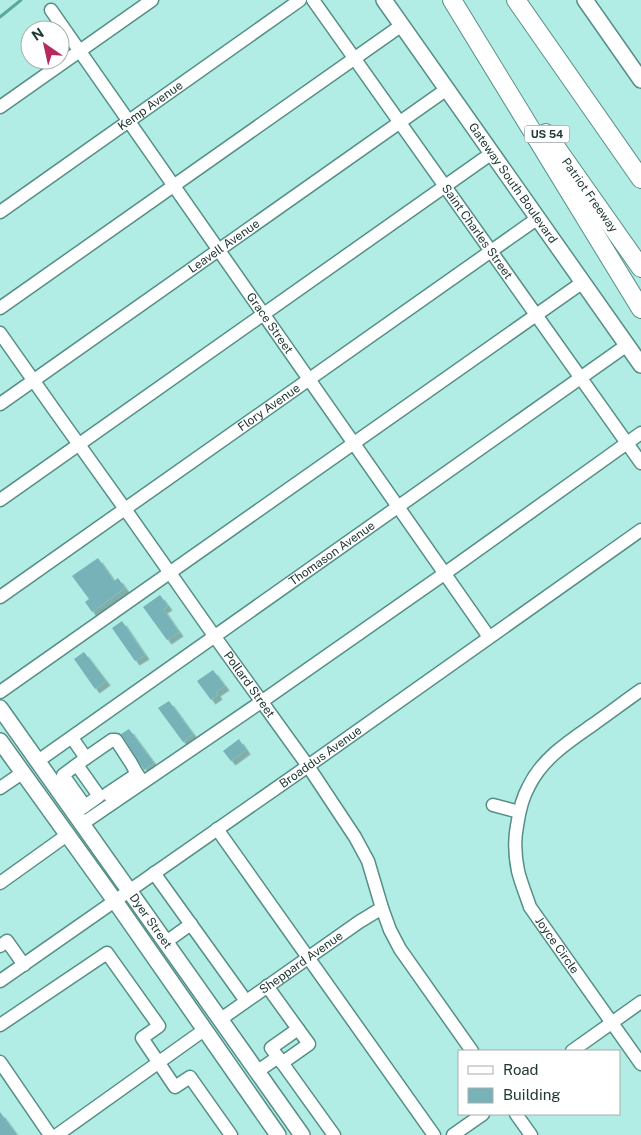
<svg xmlns="http://www.w3.org/2000/svg" width="641" height="1135" font-family="'Public Sans',sans-serif">
	<style>
		.lines { fill: none; stroke-linecap: round; stroke-linejoin: round }
		.stream { stroke: #5ca89e; stroke-width: 3 }
		.building { fill: #76b2b8; filter: url(#shadow) }
		.minor-casing { stroke: #558f87; stroke-width: 15 }
		.major-casing { stroke: #558f87; stroke-width: 18 }
		.highway-casing { stroke: #558f87; stroke-width: 20 }
		.minor { stroke: #fff; stroke-width: 12 }
		.major { stroke: #fff; stroke-width: 15 }
		.highway { stroke: #fff; stroke-width: 18 }
		.labels { text-anchor: middle; stroke-width: 4.5; stroke-linejoin: round; paint-order: stroke }
		.shield { fill: #fff; stroke: #637472; stroke-width: 1 }
		.shield-label { font-size: 11px; font-weight: bold; fill: #203935 }
		.street-label { font-size: 12px; fill: #203935; stroke: #fff }
	</style>
	<defs>
		<filter id="shadow"><feDropShadow dx="4.5" dy="4.5" stdDeviation="0" flood-color="#0004"/></filter>
	</defs>
	<rect width="100%" height="100%" fill="#b1ede4"/>
	<g class="lines">
		<!-- stream -->
		<path class="stream" d="M0,17L21,0"/>
	</g>
	<!-- building -->
	<path class="building" d="M98,558L114,581L118,578L125,588L92,612L85,602L89,599L72,576Z
		M160,595L168,606L163,609L179,632L167,640L143,607Z
		M122,621L145,655L135,661L112,628Z
		M84,652L106,681L95,689L74,659Z
		M213,670L225,686L216,692L218,695L211,700L197,681Z
		M169,701L193,734L183,742L158,708Z
		M129,729L154,763L144,770L121,734Z
		M239,739L246,750L231,761L223,751Z
		M0,1112L17,1135H0Z"/>
	<g class="lines">
		<!-- minor casing -->
		<g class="minor-casing">
			<g id="minor">
				<path id="s1" d="M313,0L641,463"/>
				<path id="s2" d="M51,10L489,637"/>
				<path d="M0,107L152,0"/>
				<path id="s3" d="M0,212L300,0"/>
				<path d="M0,308L402,25"/>
				<path id="s4" d="M0,333L55,411L125,509L215,637L308,766L355,837L368,861L382,908L390,930L400,949L472,1051"/>
				<path id="s5" d="M0,404L447,89"/>
				<path d="M0,500L492,153"/>
				<path id="s6" d="M0,597L538,218"/>
				<path id="s7" d="M641,690C624,702 608,714 591,726C568,742 542,759 529,786C522,798 519,812 517,826C514,841 515,856 518,871C521,883 526,895 530,907L641,1064"/>
				<path d="M0,692L583,282"/>
				<path d="M72,738L86,758L63,775L85,806L75,813"/>
				<path d="M86,758L112,740H116L131,763L137,774"/>
				<path id="s8" d="M38,761L627,345"/>
				<path d="M77,765L99,796L85,806"/>
				<path d="M0,788L22,773"/>
				<path d="M107,794L137,774L141,779"/>
				<path d="M493,805L519,812"/>
				<path d="M82,824L261,702L444,574L641,433"/>
				<path d="M217,829L434,1135"/>
				<path d="M154,873L246,1001"/>
				<path d="M0,883L67,835"/>
				<path d="M166,942L191,924"/>
				<path d="M0,946L7,941L24,965"/>
				<path id="s9" d="M0,981L308,766L641,530"/>
				<path d="M267,986L298,1029L271,1048L278,1057"/>
				<path id="s10" d="M221,1019L359,922L382,908"/>
				<path d="M0,1025L107,953L159,1026L142,1038L175,1087L190,1077L231,1135"/>
				<path d="M572,1051L641,1002"/>
				<path d="M0,1062L50,1135"/>
				<path d="M282,1063L309,1044L298,1029"/>
				<path d="M258,1071L278,1057L334,1135"/>
				<path d="M516,1114L531,1135"/>
				<path d="M57,1135L204,1030"/>
				<path d="M453,1135L483,1114"/>
			</g>
		</g>
		<!-- major casing -->
		<g class="major-casing">
			<g id="major">
				<path id="s11" d="M384,0L641,365"/>
				<path d="M585,0L641,80"/>
				<path id="s12" d="M0,708L302,1135"/>
				<path d="M0,741L115,901L278,1135"/>
			</g>
		</g>
		<!-- highway casing -->
		<g class="highway-casing">
			<g id="highway">
				<path d="M452,0L641,309"/>
				<path d="M516,0L641,179"/>
				<path id="s13" d="M546,133L641,268"/>
			</g>
		</g>
		<!-- minor -->
		<use href="#minor" class="minor"/>
		<!-- major -->
		<use href="#major" class="major"/>
		<!-- highway -->
		<use href="#highway" class="highway"/>
	</g>
	<g class="labels">
		<!-- shield labels -->
		<rect class="shield" x="524.5" y="125.5" width="45" height="17" rx="4"/>
		<g class="shield-label">
			<text x="547" y="138">US 54</text>
		</g>
		<!-- street labels -->
		<g class="street-label">
			<text dy="4" stroke="none"><textPath href="#s3" startOffset="184">Kemp Avenue</textPath></text>
			<text dy="4" stroke="none"><textPath href="#s11" startOffset="224">Gateway South Boulevard</textPath></text>
			<text dy="4" stroke="none"><textPath href="#s13" startOffset="76">Patriot Freeway</textPath></text>
			<text dy="4" stroke="none"><textPath href="#s1" startOffset="284">Saint Charles Street</textPath></text>
			<text dy="4" stroke="none"><textPath href="#s5" startOffset="274">Leavell Avenue</textPath></text>
			<text dy="4" stroke="none"><textPath href="#s2" startOffset="382">Grace Street</textPath></text>
			<text dy="4" stroke="none"><textPath href="#s6" startOffset="329">Flory Avenue</textPath></text>
			<text dy="4" stroke="none"><textPath href="#s8" startOffset="360">Thomason Avenue</textPath></text>
			<text dy="4" stroke="none"><textPath href="#s4" startOffset="431">Pollard Street</textPath></text>
			<text dy="4" stroke="none"><textPath href="#s9" startOffset="391">Broaddus Avenue</textPath></text>
			<text dy="4" stroke="none"><textPath href="#s12" startOffset="261">Dyer Street</textPath></text>
			<text dy="4" stroke="none"><textPath href="#s7" startOffset="321">Joyce Circle</textPath></text>
			<text dy="4" stroke="none"><textPath href="#s10" startOffset="98">Sheppard Avenue</textPath></text>
		</g>
	</g>
	<!-- legend -->
	<rect x="458" y="1050" width="162" height="65" fill="#ffffff" stroke="#a6b0ae"/>
	<rect x="468" y="1066" width="25" height="8" fill="#ffffff" stroke="#a6b0ae"/>
	<text x="503" y="1075" font-size="15" fill="#203935">Road</text>
	<rect x="468" y="1088" width="25" height="15" fill="#76b2b8" stroke="#a6b0ae"/>
	<text x="503" y="1100" font-size="15" fill="#203935">Building</text>
	<!-- north arrow -->
	<g transform="translate(45 45) rotate(326)"><circle r="24" fill="#ffffff" stroke="#a6b0ae"/>
	<path d="M0-4L9 19L0 12L-9 19Z" fill="#b7295c"/>
	<text y="-8" font-size="14" font-weight="bold" text-anchor="middle" fill="#203935">N</text>
	</g>
</svg>
